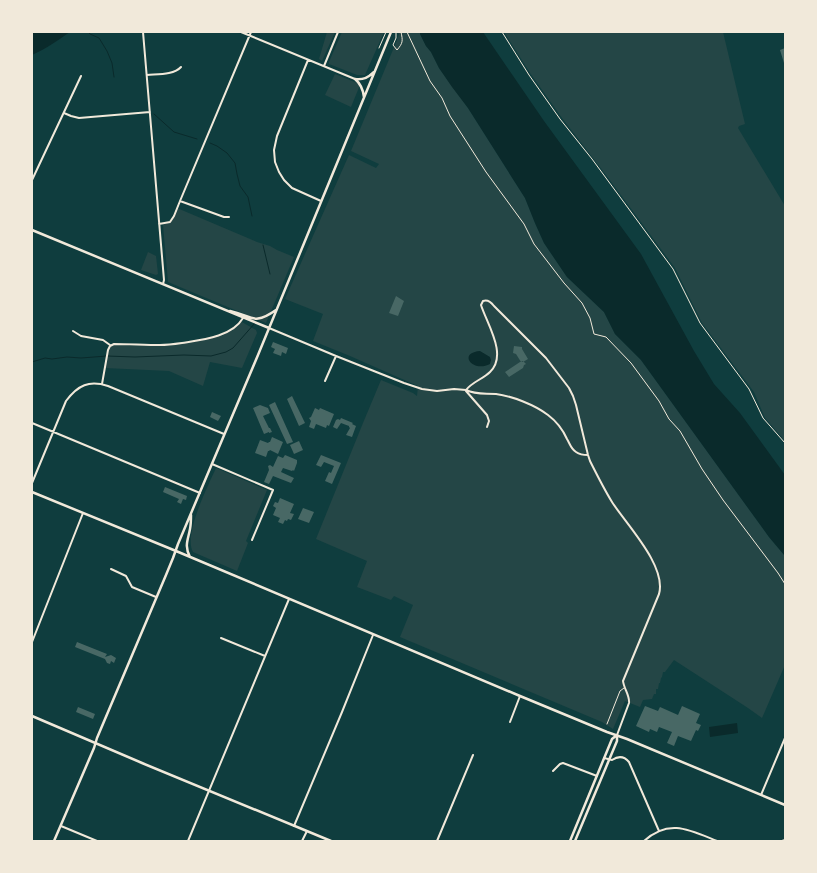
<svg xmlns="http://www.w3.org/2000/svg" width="817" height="873" font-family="Barlow,sans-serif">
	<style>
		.green { fill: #244646 }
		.water { fill: #0a2a2b }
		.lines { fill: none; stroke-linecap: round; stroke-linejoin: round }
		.stream { stroke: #0a2a2b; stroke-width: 1 }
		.building { fill: #486865 }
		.path { stroke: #f1e9da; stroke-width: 1 }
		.service { stroke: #f1e9da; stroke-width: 1 }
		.minor { stroke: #f1e9da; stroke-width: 2 }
		.tertiary { stroke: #f1e9da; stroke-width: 2.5 }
		.secondary { stroke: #f1e9da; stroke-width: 2.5 }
	</style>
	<rect width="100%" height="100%" fill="#0f3d3e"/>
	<!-- green -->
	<path class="green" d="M327,32H335L322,61L319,59Z
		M342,32H384L365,75H357L329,64V62Z
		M397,32H420V34L426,46L431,52L439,68L468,108L525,198L535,223L544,243L567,277L604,312L615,334L641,360L769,537L785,556V665L762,718L748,708L674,660L665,672H663L662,677L661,678L660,683H659L658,689H656V694H654L652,699L643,700L640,707L625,701L613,729L602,722L400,637L413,605L394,596L391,600L357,587L367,561L316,539L363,423L381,380L413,393L417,396L418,386L350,356L313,341L323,314L285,299L349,155L376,168L379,164L351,151L397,40L399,34Z
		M504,32H723L745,124L739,126L738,128L785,206V441L765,418L754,392L702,323L675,268L606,175L562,118L530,73Z
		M335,74L357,83L360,85L351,107L325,95Z
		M177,208L257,242L270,246L277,250L294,257L266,323L168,282L163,225L165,224L170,222Z
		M148,252L156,256L158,274L156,275L141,270Z
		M240,321L256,330L257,333L242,368L210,362L203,386L169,371L105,368L110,346L114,344L162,345L204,340L221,335L233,327Z
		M216,468L267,490L246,541L248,543L237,571L193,552C183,535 208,486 216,468Z"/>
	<!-- water -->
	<path class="water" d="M32,32H70C58,40 46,49 32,55Z
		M420,32H483L544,121L641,254L694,351L714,384L740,413L785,475V556L769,537L641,360L615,334L604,312L567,277L544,243L535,223L525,198L468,108L452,87L439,68L431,52L426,46L420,34Z
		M480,351L490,357L491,360L490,364C473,373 457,353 480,351Z
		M737,723L738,733L710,737L709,727Z"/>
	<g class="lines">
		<!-- stream -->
		<path class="stream" d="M88,32L90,34L99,38L107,51L112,63L114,77
			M154,114L174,132L197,139
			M210,143L217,146L227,153L235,163L237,174L240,186L248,197L252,216
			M263,245L270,274
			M32,362L45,358L52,359L67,357L81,358L107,356L135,357L184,355L211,356L226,352L233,348L255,323"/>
	</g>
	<!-- building -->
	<path class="building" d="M785,48V63H784L780,50Z
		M396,296L404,301L398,316L389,313Z
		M273,342L288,348L286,354L282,352L281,356L273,353L275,349L271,347Z
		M514,346L522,347V349L528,359L523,362V361L521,362L516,354L513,353Z
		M520,362H524L526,364L524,365L523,368L509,377L505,372Z
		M292,396L305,423L299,426L287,399Z
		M275,402L293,442L287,444L269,405Z
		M260,405L268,408L270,413L263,416L269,428H270L272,432L269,433V432L264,434L253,408Z
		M315,408L319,410L320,408L334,414L329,426L327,425L326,428L316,424L314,429L309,427L311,421L309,418L311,417Z
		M212,412L221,416L218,421L210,417Z
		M341,418L353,423L352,424L356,426L352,437L346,435L350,428L349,427V426L341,423L337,429L333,427L336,420L338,419L340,420Z
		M272,437L283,442L278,454L270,450L269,451H268L266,457L255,453L260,440L268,443L269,442H270Z
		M299,441L303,450L294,454L290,445Z
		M285,455L297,460V463L294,471L293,470L292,471L283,468L281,472L294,478L291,483L273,476L269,484L264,482L269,470L268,466L270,465L273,467L278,456L283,458Z
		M321,455L341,463L332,484L325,481L329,472L331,473L334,466L324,462L321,467L316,465Z
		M165,487L187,496L186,500L183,499L181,504L177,502L179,499L163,492Z
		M280,498L294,504L290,513L294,514L291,520L288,519L287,521L285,520L283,524L278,522L280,518L273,515L276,508L273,506L275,502L278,503Z
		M303,508L314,512L309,523L298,519Z
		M77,642L107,654L105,657L111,655L116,658L114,663L111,661L110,664L107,663L105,659L75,647Z
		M645,706L658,711L660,707L678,715L682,706L700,714L696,723L701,725L698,731L696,730L691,741L678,736L674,746L667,743L672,732L659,727L657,732L650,729L649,732L636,726Z
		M78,707L95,714L93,719L76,712Z"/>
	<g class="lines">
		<!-- path -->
		<path class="path" d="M396,32V38L393,45L397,50C403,43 403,41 401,32
			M407,32L430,81L442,98L450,116L486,172L524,224L534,244L564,283L582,303L590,318L594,334L606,337L631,363L659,401L669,419L680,431L702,469L723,500L778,573L785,584
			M502,32L529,75L560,119L592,159L673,269L700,323L749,389L763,418L785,443
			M784,32H785
			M379,48L386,32"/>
		<!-- service -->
		<path class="service" d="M607,724L620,691L624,688"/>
		<!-- minor -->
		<path class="minor" d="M143,32L164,280L163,284
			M241,32L355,79
			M308,60L277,136L274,150L275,162L279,172L284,180L292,188L321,201
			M324,66L338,32
			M147,75C157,74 174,75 181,67
			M64,113L71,116L79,118L150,112
			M32,180L81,76
			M180,201L224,217H229
			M159,224L170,222L174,216L180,201L251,32
			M269,328L336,356L404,383L422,389L437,391L454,389L466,390C472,382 483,379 490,372C508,355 487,324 481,305L483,301C488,299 491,302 494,306L546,358L569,388L573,396L576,405L588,455L590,461C597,475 604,489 612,502C626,524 667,566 659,594L623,681C624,689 630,696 629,703L617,735
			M73,331L81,336L103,340L110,345
			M325,381L336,356
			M102,384L108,350L110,346L114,344C129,344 145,345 160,345C167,345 175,344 182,343C201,340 232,337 243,318
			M466,390C476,395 485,393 496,394C512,396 535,405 548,415C556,421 563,430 567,439C570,444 571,449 576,452C579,454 583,455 588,455
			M466,391L487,415L489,421L487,427
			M32,423L200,493
			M212,464L273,490L252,540
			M32,483L66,401C78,385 89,380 108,386L224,434
			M111,569L126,576L132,587L156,597
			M221,638L265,656
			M32,642L83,513
			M510,722L520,696
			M604,758L612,760C618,756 624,756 629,762L659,831
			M553,771L560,764L563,763L597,776
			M761,795L785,738
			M61,826L97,841
			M294,826L342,712L373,635
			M188,841L289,599
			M302,841L307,831
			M437,841L473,755
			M644,841C669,818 690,830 717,841
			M782,841L785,840"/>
		<!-- tertiary -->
		<path class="tertiary" d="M32,492L176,551
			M32,716L142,763L331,841
			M570,841L612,739L617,735
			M575,841L617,741V736"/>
		<!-- secondary -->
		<path class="secondary" d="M355,79C363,80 368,78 374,72
			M355,79C361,84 363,89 364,97
			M32,230L269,328
			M230,311C253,316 253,326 276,310
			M176,551L520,696L607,732L627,739L785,805
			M190,557C184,546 188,540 190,529C191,524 191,520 191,515
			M54,841L94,748L97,738L166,575L173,558L178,544L258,355L391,32"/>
	</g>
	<!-- border -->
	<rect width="817" height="873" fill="none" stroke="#f1e9da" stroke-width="66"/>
</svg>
